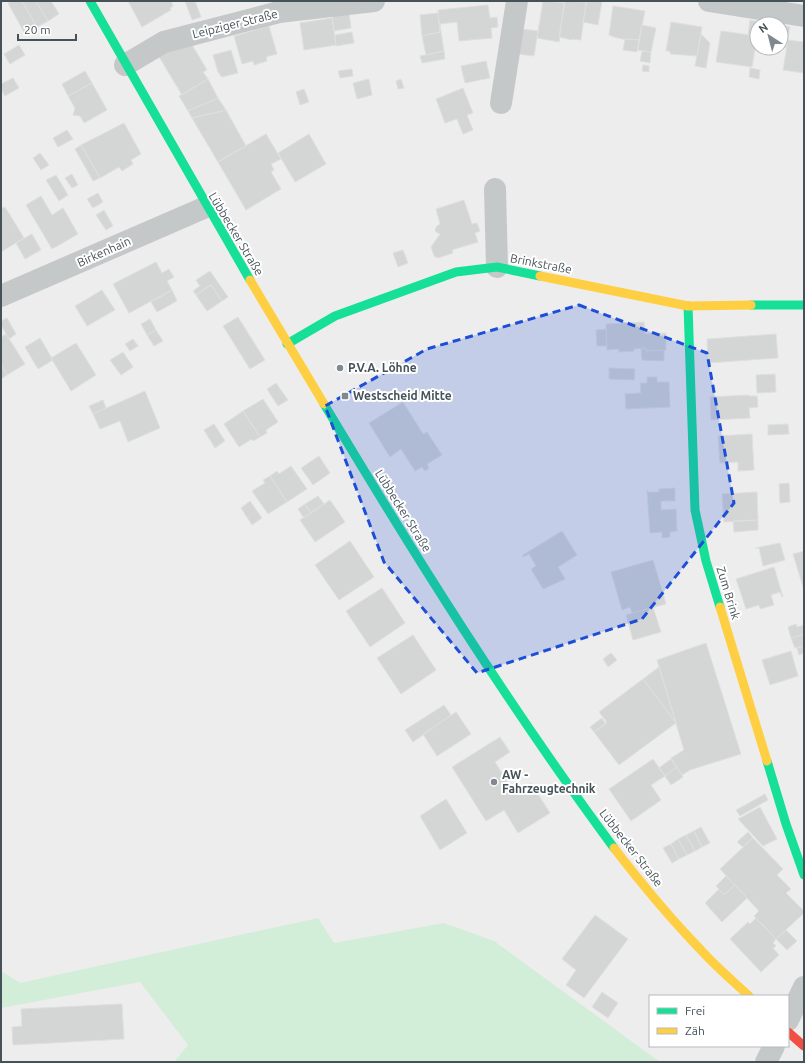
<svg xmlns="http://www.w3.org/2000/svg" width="805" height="1063" font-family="Ubuntu,sans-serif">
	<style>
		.green { fill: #d2edd8 }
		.building { fill: #d4d5d5; stroke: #dfdfe0 }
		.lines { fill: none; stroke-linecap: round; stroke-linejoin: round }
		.street { stroke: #c5c8c9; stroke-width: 22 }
		.fast { stroke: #16e098; stroke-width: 9 }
		.slow { stroke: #ffcf43; stroke-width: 9 }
		.jam { stroke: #f24e42; stroke-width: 9 }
		.marked { fill: #1d4ed8; fill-opacity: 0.2; stroke: #1d4ed8; stroke-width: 3; stroke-dasharray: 8 5; stroke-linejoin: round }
		.poi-dot { fill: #80898d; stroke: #fff; stroke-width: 1.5 }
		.labels { text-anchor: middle; stroke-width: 4; stroke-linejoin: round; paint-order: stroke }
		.street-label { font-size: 12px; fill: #455359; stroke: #fff }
		.poi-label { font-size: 12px; font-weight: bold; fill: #455359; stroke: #fff; text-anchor: start }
	</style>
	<rect width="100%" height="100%" fill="#eeeded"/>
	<!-- green -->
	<path class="green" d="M318,918L334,943L444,923L494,941L660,1062H174L188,1045L140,982L1,1008V971L20,983Z"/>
	<!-- building -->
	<path class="building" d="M12,1H22L37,27L25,34L8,3Z
		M22,1H36L48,21L37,27Z
		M36,1H51L59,14L48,21Z
		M128,1H166L167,2L171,1L173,6L170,8L171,10L142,27Z
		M185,1H195L201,17L192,20Z
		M543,1L564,3L559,42L537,38Z
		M565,1L586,2L581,40L573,39L572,40L559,37Z
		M587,1H602L598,25L583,22Z
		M488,5L490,18L497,17L498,27L491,28L492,38L459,41L457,22L440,24L441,32H440L438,10Z
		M613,6L645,11L639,40L628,39L627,40L614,37L609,35Z
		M349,12L351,28L334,31L332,14Z
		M438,13L440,32L422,36L420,15Z
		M332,18L336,45L304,50L300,23Z
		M750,20L767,23V24H757V36L748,35Z
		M671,22L702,27L697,56L671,54L669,51H666Z
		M642,25L656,28L651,52L638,50Z
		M781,25L790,27L786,48L781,47Z
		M269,26L277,54L266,57L267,61L254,65L253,61L242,64L234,36Z
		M522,29L538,31L534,56L518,54Z
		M721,31L757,36L752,67L716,62Z
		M352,32L354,43L336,46L335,35Z
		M441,32L444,51L426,55L422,36Z
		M701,34L710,43L706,68L695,66Z
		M188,38L207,70L203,72L208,79L182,95L158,55Z
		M625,39H628L639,40L637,52L623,50Z
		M788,40L804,42V73L783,70Z
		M19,45L25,55L10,64L4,54Z
		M231,50L238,73L222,77L218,72L213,55Z
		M444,51L445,59L422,63L420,56Z
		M642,51L651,52L650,63L640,61Z
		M486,61L490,78L465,83L461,66Z
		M643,65L649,66V72L642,71Z
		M750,68L760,70L759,79L749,77Z
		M352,69L353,76L340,78L338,71Z
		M85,71L92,83L68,96L62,84Z
		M13,78L19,88L5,96L1,89V84Z
		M208,79L218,98L188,111L179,96Z
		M369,79L372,95L357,99L353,83Z
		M401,79L404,88L398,89L396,81Z
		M92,83L107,110L84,123L80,116L73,115L75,108L68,96Z
		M463,88L473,113L467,115L473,130L463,134L457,119L445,123L436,99Z
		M304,89L309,102L300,105L296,92Z
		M218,98L226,110L192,118L188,111Z
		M226,110L246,146L218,162L192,118Z
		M124,123L141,154L131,160L133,164L122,171L119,167L100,178L81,145Z
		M67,130L73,139L58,147L53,138Z
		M266,134L281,159L271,164L274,170L271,172L281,189L246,210L218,162Z
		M309,134L326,164L295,182L278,153Z
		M81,145L100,178L93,181L75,149Z
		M40,153L49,165L41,170L33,158Z
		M72,174L78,185L72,188L65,178Z
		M56,175L68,195L59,201L46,180Z
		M98,193L103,202L93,208L87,199Z
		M41,196L52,215L63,208L78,234L52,249L26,205Z
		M464,200L472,224L477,223L480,231L475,233L478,242L452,250L453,253L438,258L434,256L431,247L440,234L436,232L435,229L437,226L440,224L436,209Z
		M5,207L24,238L1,252V209Z
		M104,210L113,226L106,230L96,215Z
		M32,234L41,250L25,259L16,243Z
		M403,250L408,263L398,267L393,253Z
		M156,262L162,273L169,269L174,277L167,281L172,290L129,313L113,284Z
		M210,271L228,297L222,301L211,285L196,295L193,291L200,286L196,280Z
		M211,285L222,301L207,311L196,295Z
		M102,290L115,310L87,326L75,306Z
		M172,290L177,301L157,312L151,302Z
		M238,317L265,360L250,369L223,326Z
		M7,318L16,334L9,339L1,325V321Z
		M150,319L156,330L147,335L141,324Z
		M644,322L645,334L666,333V350L646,351L645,348L634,349V351L619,352V349L607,350L606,324Z
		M606,329L607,346H597L596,330Z
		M156,330L163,341L154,346L147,335Z
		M6,334L25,364L7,375L1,364V337Z
		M776,334L778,358L708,363L707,339Z
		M40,338L53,360L38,369L25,347Z
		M133,339L138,346L130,351L125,344Z
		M76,343L96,375L71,391L51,358Z
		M641,348H645L646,351L664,350V361L642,360Z
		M123,352L133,367L121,375L110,360Z
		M1,364L7,375L1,379Z
		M609,368L635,369L634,380L609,379Z
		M775,374L776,392L757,393L756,375Z
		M647,377H657V382H669L670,407L626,409L625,394L641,393L640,383H647Z
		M276,383L288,400L278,406L267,389Z
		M145,391L160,428L128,442L120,421L100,429L93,414Z
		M749,395V396H757L758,407L749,408L750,418L711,420L710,397Z
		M263,399L278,422L266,430L267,433L260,437L243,411Z
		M103,400L106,408L93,414L89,406Z
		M403,402L423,434L427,432L442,455L427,464L429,468L425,471L422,467L415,471L401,449L390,457L369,423Z
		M243,411L260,437L253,441L252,439L239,447L224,424Z
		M214,424L225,441L215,448L204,430Z
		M788,424L789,434L768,435V425Z
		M752,434L754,470L738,471V462L720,463L718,436Z
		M319,456L330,473L313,485L301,468Z
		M291,466L307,489L287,502L270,476L277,471L279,474Z
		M270,476L287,502L268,514L252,491L265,483L263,480Z
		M789,483L790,502L780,503L779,484Z
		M675,488V501H661V510L676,509L677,531L670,532V537L662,538V532L650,533L647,490L648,492H659V489Z
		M757,492L758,520L724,522L722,494Z
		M318,496L324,504L311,513L305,504Z
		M330,500L345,522L315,542L300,520Z
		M250,501L262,518L252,525L241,508Z
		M305,504L311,513L304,518L298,509Z
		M758,520V530L734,532L733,521Z
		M562,531L577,555L558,567L565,579L543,589L531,569L536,566L529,554L523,557V555Z
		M350,541L374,577L339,600L315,565Z
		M780,543L785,560L763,566L759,548H755Z
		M804,551V590L793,554Z
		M653,560L666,604L632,613L630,607L622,610L611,572Z
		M774,567L783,597H782L780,592L771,595L774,605L760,609L759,605L746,609L736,579Z
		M382,588L405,623L370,647L346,611Z
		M653,607L661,632L633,640L626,615Z
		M796,624L797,627L804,625V634L791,638L788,627Z
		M804,634V646L795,648L791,638Z
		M413,635L436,670L401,694L377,658Z
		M706,643L741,754L690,770L682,775L671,758L684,750L657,660Z
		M804,646V653L799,655L797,648Z
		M791,651L798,676L770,685L762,660Z
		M611,653L617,660L608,667L603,659Z
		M659,667L676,723L643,679Z
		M643,679L676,723L619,765L594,732L607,722L599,712Z
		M444,705L451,715L413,742L405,730Z
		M456,712L471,734L437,756L423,734Z
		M602,718L606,724L594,732L590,727Z
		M500,737L510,752L495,762L515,794L531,783L550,813L518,833L504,810L486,821L452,767Z
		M653,759L665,776L651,785L661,800L631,821L609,789Z
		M671,759L677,767L665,776L659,768Z
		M677,767L683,777L671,785L665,776Z
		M765,794L768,800L740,816L736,810Z
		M446,799L467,833L440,850L420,816Z
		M760,807L777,839L763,846L738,819Z
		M701,827L710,843L702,847L694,831Z
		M694,831L702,847L695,851L686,835Z
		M748,832L753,838L743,847L737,842Z
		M686,835L695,851L687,855L678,839Z
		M753,838L783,869L777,875L791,889L786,893L804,911V913L776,939L754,916L759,911L720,869Z
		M678,839L687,855L679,859L671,844Z
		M671,844L679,859L672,863L663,848Z
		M726,876L735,885L724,895L716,886Z
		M735,885L747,898L722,922L705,903L719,889L724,895Z
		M595,915L628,939L584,998L566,985L576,970L562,959Z
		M756,918L776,939L773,943L776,946L773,948L779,955L761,972L730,939L748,922L750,924Z
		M786,930L797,941L787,950L776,939Z
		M602,992L618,1003L608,1018L592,1007Z
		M122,1004L124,1039L13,1045L12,1027L22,1026L21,1009Z"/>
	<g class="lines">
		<!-- street -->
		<path class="street" d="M709,1L804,16
			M125,65L164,42L279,12L374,1
			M501,103L517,1
			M495,189L497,267
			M1,296L206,207
			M788,1020L804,987
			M766,1062L774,1046"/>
		<!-- fast -->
		<path class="fast" d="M90,1L250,280
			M751,305H804
			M688,306L695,510L706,561L720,607
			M287,344L335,316L456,272L497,267L540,276
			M324,404C415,556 509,706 614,848
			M767,761L786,824L804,875"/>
		<!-- slow -->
		<path class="slow" d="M540,276L688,306L751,305
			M250,280L324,404
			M720,607L767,761
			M614,848C641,883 669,917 700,949C715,966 733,981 749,996"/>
		<!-- jam -->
		<path class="jam" d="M788,1032L804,1046"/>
	</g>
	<!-- marked area -->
	<path class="marked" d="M579,305L707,353L734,503L642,619L477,673L384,562L325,406L427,349Z"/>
	<!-- markers -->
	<g class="poi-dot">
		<circle cx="340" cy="368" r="4"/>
		<rect x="341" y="392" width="8" height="8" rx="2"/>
		<circle cx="494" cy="782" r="4"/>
	</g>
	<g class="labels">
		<!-- street labels -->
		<g class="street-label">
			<text transform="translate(235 24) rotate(-14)" y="4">Leipziger Straße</text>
			<text transform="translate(236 234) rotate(59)" y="4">Lübbecker Straße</text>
			<text transform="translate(104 252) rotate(-24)" y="4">Birkenhain</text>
			<text transform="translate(541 264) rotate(11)" y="4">Brinkstraße</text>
			<text transform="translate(403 511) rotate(58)" y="4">Lübbecker Straße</text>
			<text transform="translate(728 593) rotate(73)" y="4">Zum Brink</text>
			<text transform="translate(631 848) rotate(52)" y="4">Lübbecker Straße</text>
		</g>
		<!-- poi labels -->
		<g class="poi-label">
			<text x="348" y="372">P.V.A. Löhne</text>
			<text x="353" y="400">Westscheid Mitte</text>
			<text x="502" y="779">AW -<tspan x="502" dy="14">Fahrzeugtechnik</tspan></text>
		</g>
	</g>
	<!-- border -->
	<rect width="805" height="1063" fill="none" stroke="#455359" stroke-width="4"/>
	<!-- legend -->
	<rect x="649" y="995" width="140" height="52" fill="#ffffff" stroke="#b5babd"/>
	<rect x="657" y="1008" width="20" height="6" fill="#16e098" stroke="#b5babd"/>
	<text x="685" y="1015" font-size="12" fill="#455359">Frei</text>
	<rect x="657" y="1028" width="20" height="6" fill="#ffcf43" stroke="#b5babd"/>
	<text x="685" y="1035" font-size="12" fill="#455359">Zäh</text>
	<!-- north arrow -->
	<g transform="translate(769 36) rotate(324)"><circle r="19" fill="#ffffff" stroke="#b5babd"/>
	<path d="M0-3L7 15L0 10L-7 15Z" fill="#80898d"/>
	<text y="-6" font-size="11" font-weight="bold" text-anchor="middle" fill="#455359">N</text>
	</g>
	<!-- scale -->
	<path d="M18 34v6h58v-6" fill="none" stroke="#455359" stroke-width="2"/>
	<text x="24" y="34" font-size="12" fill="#455359" stroke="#ffffff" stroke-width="3" paint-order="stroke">20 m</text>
</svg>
